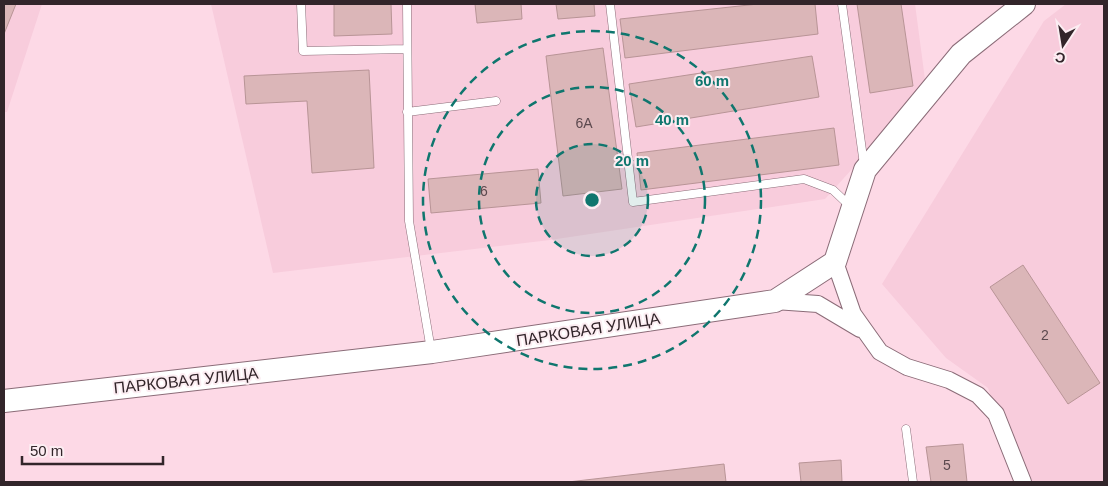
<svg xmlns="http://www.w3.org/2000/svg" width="1108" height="486" font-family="Helvetica,sans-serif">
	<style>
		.built { fill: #f8ccdc }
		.building { fill: #dbb6b8; stroke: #b89496 }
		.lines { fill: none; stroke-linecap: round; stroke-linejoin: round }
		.lane-casing { stroke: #8b6c78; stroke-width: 9 }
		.street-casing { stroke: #8b6c78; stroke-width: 18 }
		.secondary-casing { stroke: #8b6c78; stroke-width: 24 }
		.lane { stroke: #fff; stroke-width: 8 }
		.street { stroke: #fff; stroke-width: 16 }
		.secondary { stroke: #fff; stroke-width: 22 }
		.ring { fill: none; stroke: #0f766e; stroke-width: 2.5; stroke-dasharray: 9 6 }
		.labels { text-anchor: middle; stroke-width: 4; stroke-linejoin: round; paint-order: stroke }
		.number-label { font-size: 14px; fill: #5c494e }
		.street-label { font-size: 16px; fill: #32252a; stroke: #fcedf2 }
		.centre { fill: #0f766e; stroke: #fcedf2; stroke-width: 2.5 }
		.ring-label { font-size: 15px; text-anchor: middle; font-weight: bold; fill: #0f766e; stroke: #fcedf2; stroke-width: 4; stroke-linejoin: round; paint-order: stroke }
	</style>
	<rect width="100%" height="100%" fill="#fdd9e6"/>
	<!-- built -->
	<path class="built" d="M4,4H42L7,112H4Z
		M211,4H915L926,87L825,199L550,240L273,273Z
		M1066,4H1104V482H1021L988,388L946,358L882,284L1044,21Z"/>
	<!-- building -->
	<path class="building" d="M4,4H16L4,34Z
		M334,4H391L392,34L334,36Z
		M475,4H521L522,19L477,23Z
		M556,4H594L595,16L558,19Z
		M758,4H815L818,34L625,58L620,19Z
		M857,4H901L913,86L870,93Z
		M603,48L622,189L563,196L546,56Z
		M812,56L819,97L636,127L629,84Z
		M369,70L374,168L312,173L307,101L246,104L244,76Z
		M834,128L839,165L641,190L637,153Z
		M538,169L541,203L431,213L428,179Z
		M1023,265L1100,383L1068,404L990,287Z
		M963,444L967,482H931L926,447Z
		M841,460L842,482H801L799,463Z
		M724,464L726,482H568Z"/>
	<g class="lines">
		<!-- lane casing -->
		<g class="lane-casing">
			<path id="lane" d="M301,4L303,51L407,49
				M407,4L409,221L431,350
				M610,4L633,202L804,179L833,190L851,207
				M842,4L864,165
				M407,112L496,101
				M906,429L913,482"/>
		</g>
		<!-- street casing -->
		<g class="street-casing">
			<path id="street" d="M835,262L853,314L880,352L907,367L949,380L978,395L996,414L1023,482
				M775,301L818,304L860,329"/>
		</g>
		<!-- secondary casing -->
		<g class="secondary-casing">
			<path id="secondary" d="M4,401L432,352L775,301L835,262L865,170L961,54L1024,4"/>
		</g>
		<!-- lane -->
		<use href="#lane" class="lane"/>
		<!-- street -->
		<use href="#street" class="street"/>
		<!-- secondary -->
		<use href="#secondary" class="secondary"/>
	</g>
	<!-- distance rings -->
	<circle cx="592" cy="200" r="56" fill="#0f766e" fill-opacity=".12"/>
	<g class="ring">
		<circle cx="592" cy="200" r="56"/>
		<circle cx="592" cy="200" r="113"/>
		<circle cx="592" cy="200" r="169"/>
	</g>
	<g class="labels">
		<!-- number labels -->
		<g class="number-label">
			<text x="584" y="128">6А</text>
			<text x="484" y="196">6</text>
			<text x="1045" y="340">2</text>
			<text x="947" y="470">5</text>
		</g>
		<!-- street labels -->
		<g class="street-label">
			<text transform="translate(588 329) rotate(-9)" y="6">ПАРКОВАЯ УЛИЦА</text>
			<text transform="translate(186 380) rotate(-6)" y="6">ПАРКОВАЯ УЛИЦА</text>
		</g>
	</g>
	<circle cx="592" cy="200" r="8" class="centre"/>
	<g class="ring-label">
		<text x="712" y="86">60 m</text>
		<text x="672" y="125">40 m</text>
		<text x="632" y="166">20 m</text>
	</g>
	<!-- border -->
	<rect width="1108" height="486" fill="none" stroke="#32252a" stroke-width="10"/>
	<!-- north arrow -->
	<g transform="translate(1063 45) rotate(192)" stroke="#fcedf2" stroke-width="4" paint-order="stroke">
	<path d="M0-4L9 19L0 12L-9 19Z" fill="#32252a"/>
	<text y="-8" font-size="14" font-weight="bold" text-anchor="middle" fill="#32252a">С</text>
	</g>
	<!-- scale -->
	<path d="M22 456v8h141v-8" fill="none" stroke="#32252a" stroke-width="2.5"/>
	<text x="30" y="456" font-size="15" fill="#32252a" stroke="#fcedf2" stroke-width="4" paint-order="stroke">50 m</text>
</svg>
